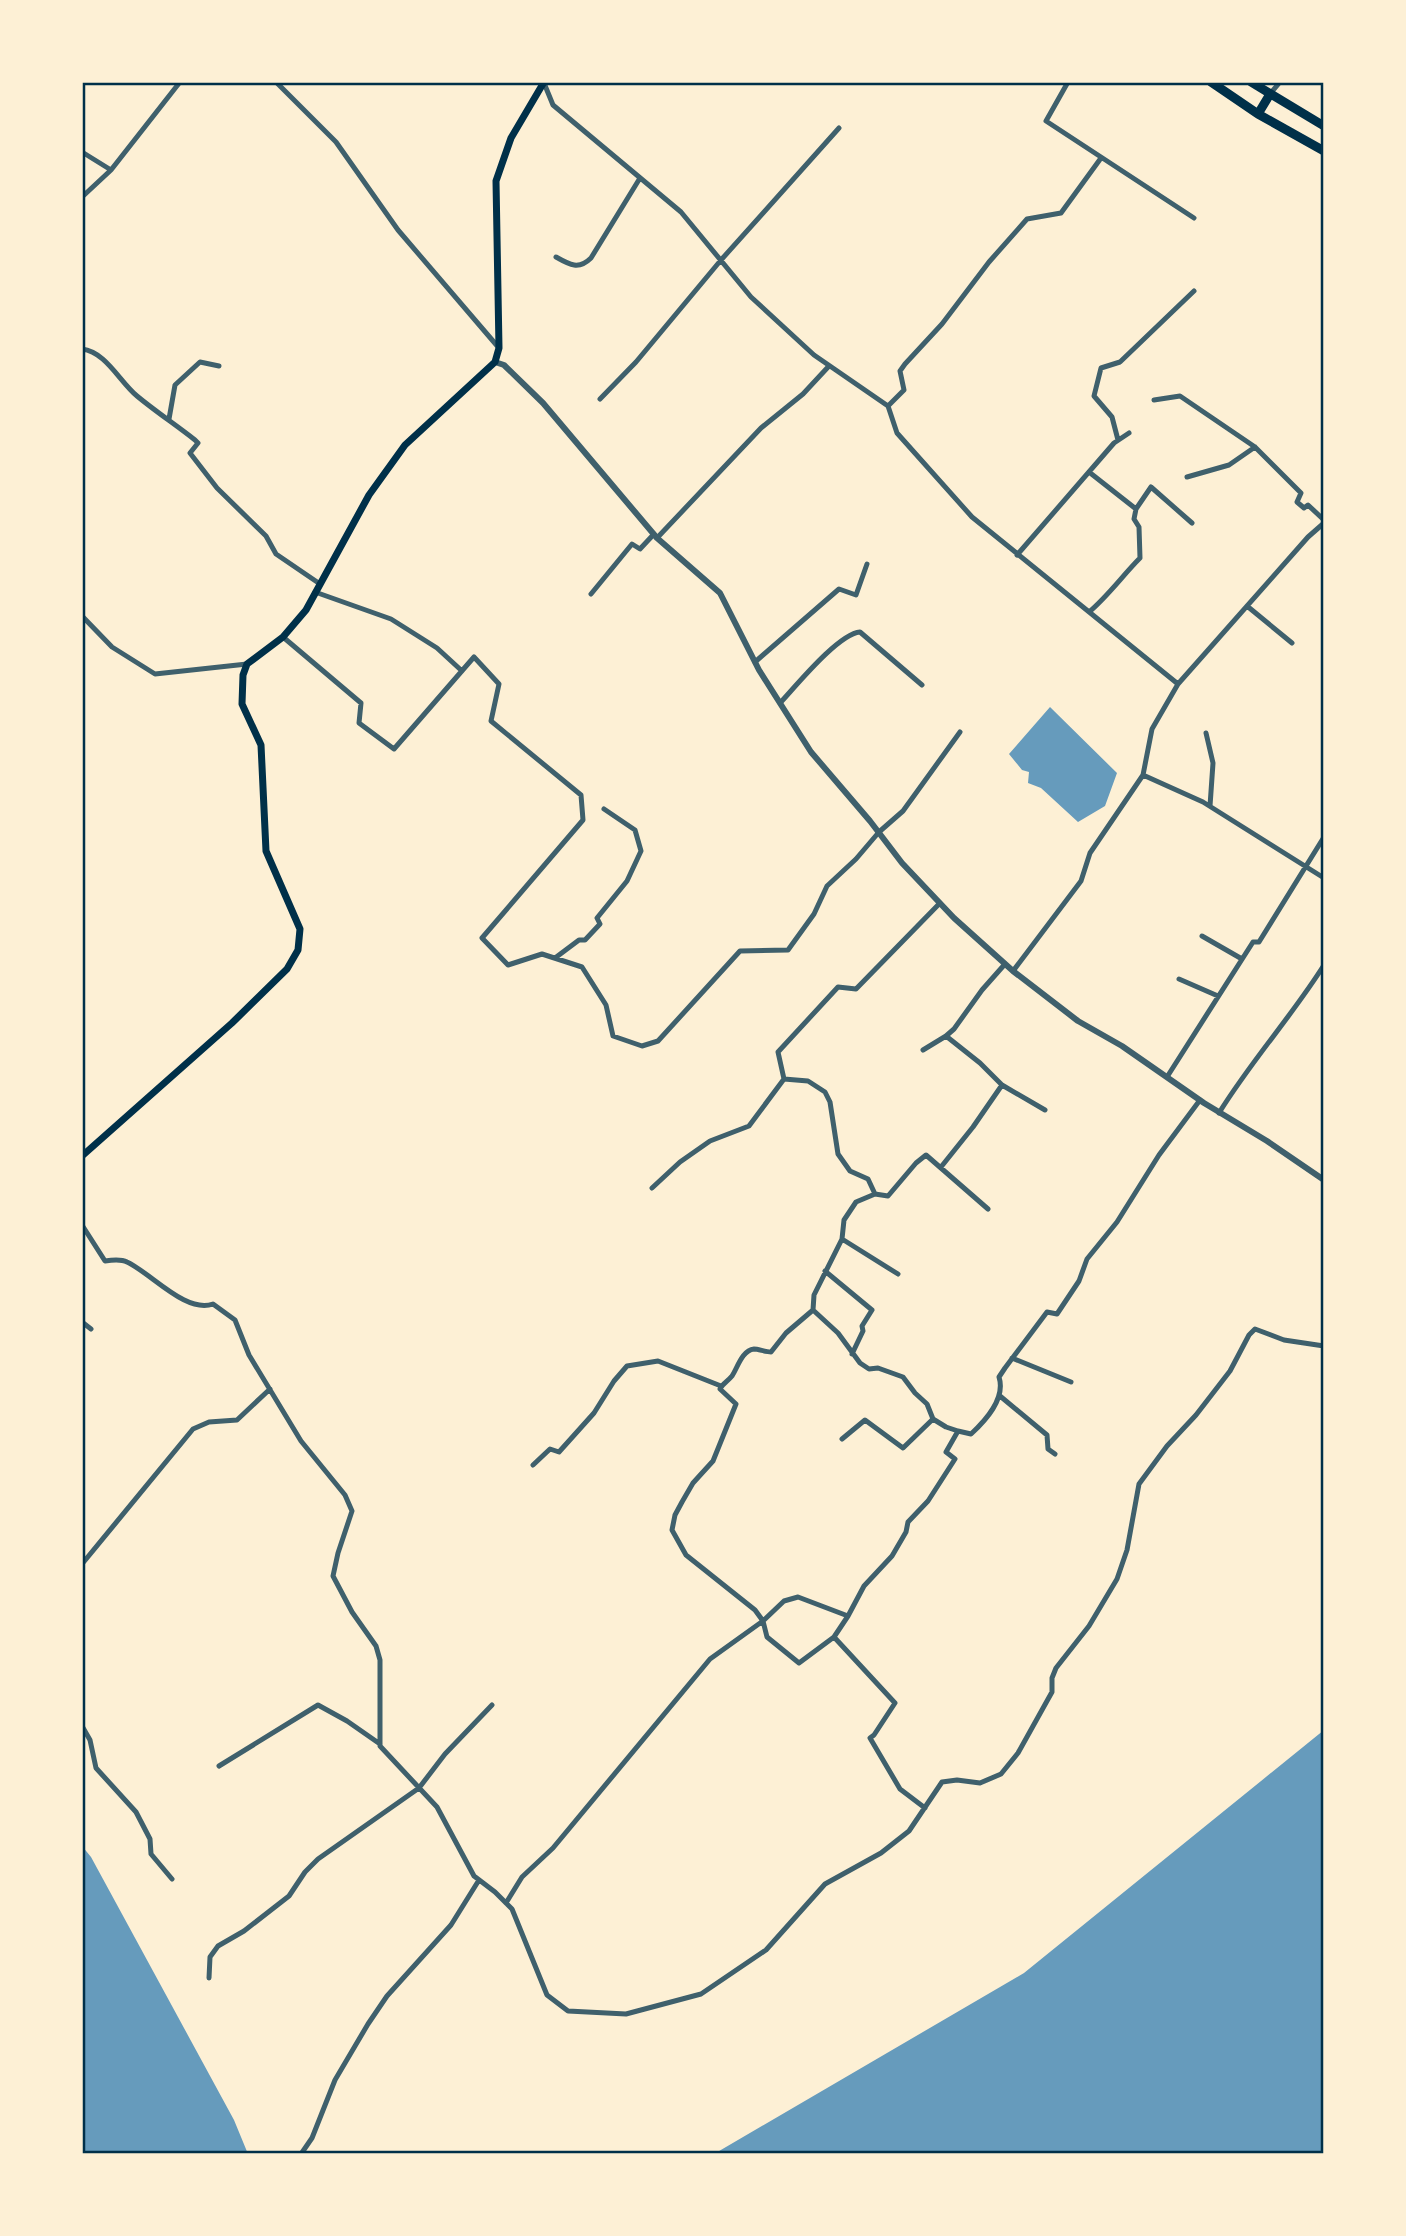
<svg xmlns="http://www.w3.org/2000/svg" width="1406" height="2236" font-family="Lato,sans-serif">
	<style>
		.water { fill: #669bbc }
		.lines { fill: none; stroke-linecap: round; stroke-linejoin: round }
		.minor { stroke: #3f606c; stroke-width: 5 }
		.tertiary { stroke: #3f606c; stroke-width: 6 }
		.secondary { stroke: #003049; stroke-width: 7 }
		.trunk { stroke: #003049; stroke-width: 9 }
		.neatline { fill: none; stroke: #003049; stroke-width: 2.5 }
	</style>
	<rect width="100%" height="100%" fill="#fdf0d5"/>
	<!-- water -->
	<path class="water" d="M1050,707L1117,773L1105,806L1078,822L1041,788L1028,783L1029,772L1022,770L1009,754Z
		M1324,1730V2154H714L1024,1973Z
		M82,1846L91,1857L234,2120L248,2154H82Z"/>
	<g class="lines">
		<!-- minor -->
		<path class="minor" d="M276,82L336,142L398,230L499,348
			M1068,82L1046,121L1194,218
			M544,83L553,105L681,212L751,297L814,355L888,406L897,433L972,517L1178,684
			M1270,94L1280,82
			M82,152L111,170L180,82
			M82,197L111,170
			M556,257C570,265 579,270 591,258L640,178
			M82,349C106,352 119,381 137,396C155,411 176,425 195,440L198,443L190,453L217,488L266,536L276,554L320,584
			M600,399L636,362L721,260L839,128
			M1154,400L1180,396L1255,447L1301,493L1297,502L1304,508L1308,505L1324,520
			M888,406L904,390L900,371L905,364L942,324L989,262L1027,219L1061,213L1101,158
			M169,419L175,385L200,362L219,366
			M1118,440L1112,417L1094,396L1101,368L1120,362L1194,291
			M1089,472L1136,509L1151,487L1192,523
			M1187,477L1229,465L1255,447
			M657,538L761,428L803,394L829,366
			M1017,555L1114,443L1129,433
			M315,592L391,619L437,648L462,671
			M591,594L632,544L640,549L654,534
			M1247,606L1292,643
			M1089,612C1108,596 1123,575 1140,558L1139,527L1134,519L1136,509
			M82,616L112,647L155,674L247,664
			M283,637L361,703L359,723L394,749L474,657L499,684L491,721L581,795L583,820L482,938L508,965L542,954L582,967L606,1005L613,1036L642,1046L658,1041L740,951L788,950L814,914L827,886L856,859L879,832L903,811L960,732
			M755,662L839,589L856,595L867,564
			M780,703C796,686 838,634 860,632L922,685
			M1206,733L1213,763L1210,806
			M1324,773V777
			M1143,775L1203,802L1324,878
			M1202,936L1242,959
			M555,958L579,940H585L600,924L597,918L627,881L641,851L635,830L604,809
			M1013,971L1081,881L1090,853L1143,775L1152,729L1178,684L1308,537L1324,523
			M1179,979L1218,996
			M923,1050L946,1036
			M1167,1077L1253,942H1259L1324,837
			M784,1079L808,1081L825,1092L830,1102L838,1154L850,1171L868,1179L875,1194L856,1202L844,1220L842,1239L814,1295L813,1310L786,1333L771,1352C766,1352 758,1349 754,1349C742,1350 737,1369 732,1376C728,1381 723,1383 720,1389L736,1404L713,1461L693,1483L682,1502L675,1515L672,1530L686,1555L755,1610L763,1621L784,1601L798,1597L848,1616L834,1637
			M1002,1085L1045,1110
			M1219,1113C1251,1061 1292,1016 1324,965
			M941,1167L973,1127L1002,1085L980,1063L946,1036L954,1029L982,990L1005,964
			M652,1188L680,1162L710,1141L749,1126L784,1079L778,1052L838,987L856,989L940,903
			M875,1194L888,1196L916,1163L926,1155L988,1209
			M82,1225L105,1261C112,1260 121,1259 127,1262C151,1273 186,1314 213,1304L235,1320L249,1355L301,1441L345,1495L352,1511L338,1553L333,1576L352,1612L376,1646L380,1660V1746L437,1807L474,1876L495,1892L512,1909L547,1995L568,2011L626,2014L701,1994L766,1950L825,1884L881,1853L909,1831L942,1782L957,1780L980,1783L1001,1774L1018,1753L1052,1692V1678L1056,1668L1089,1626L1117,1579L1127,1550L1139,1484L1167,1446L1196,1415L1230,1371L1249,1335L1255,1329L1284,1340L1324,1346
			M842,1239L898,1274
			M825,1271L872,1310L862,1326L863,1331L852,1354
			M813,1310L838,1333L860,1363L869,1369L878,1368L903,1377L915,1393L927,1404L933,1419L946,1427L958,1431
			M82,1322L91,1329
			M1012,1358L1071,1382
			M1000,1396L1047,1435L1048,1449L1055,1454
			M842,1439L865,1420L903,1448L933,1419
			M533,1465L550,1449L559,1452L594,1413L614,1381L627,1366L658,1361L721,1386
			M82,1564L193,1429L209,1422L237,1420L270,1389
			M848,1616L864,1586L892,1556L906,1532L908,1522L928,1501L955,1459L946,1452L958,1431L971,1434C985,1421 1006,1399 999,1377L1005,1368L1047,1312L1057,1314L1079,1281L1087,1259L1117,1222L1159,1155L1200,1100
			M82,1726L90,1740L96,1768L136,1812L150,1839L151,1854L172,1879
			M219,1766L318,1705L347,1721L380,1744
			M506,1903L522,1877L553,1848L710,1659L763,1621L767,1637L799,1663L834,1637L895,1703L874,1735L870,1738L900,1789L925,1808
			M209,1978L210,1957L218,1946L244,1931L289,1896L305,1872L318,1859L419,1788L445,1754L492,1705
			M301,2154L312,2138L335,2080L368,2024L387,1996L451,1925L479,1880"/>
		<!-- tertiary -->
		<path class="tertiary" d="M495,362L504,365L543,403L657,538L720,593L759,670L811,752L870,821L902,863L954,918L1013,971L1078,1021L1122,1046L1204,1103L1267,1141L1324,1180"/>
		<!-- secondary -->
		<path class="secondary" d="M82,1156L232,1023L287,969L298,950L300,929L266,851L261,745L242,704L243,675L247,664L283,637L306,610L369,495L405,445L495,362L499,348L496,181L511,138L544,82"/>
		<!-- trunk -->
		<path class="trunk" d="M1211,82L1258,114L1324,151
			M1251,82L1324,126
			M1258,114L1270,94"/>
	</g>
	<!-- border -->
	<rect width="1406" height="2236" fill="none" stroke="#fdf0d5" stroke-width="168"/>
	<rect x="84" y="84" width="1238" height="2068" class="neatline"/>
</svg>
